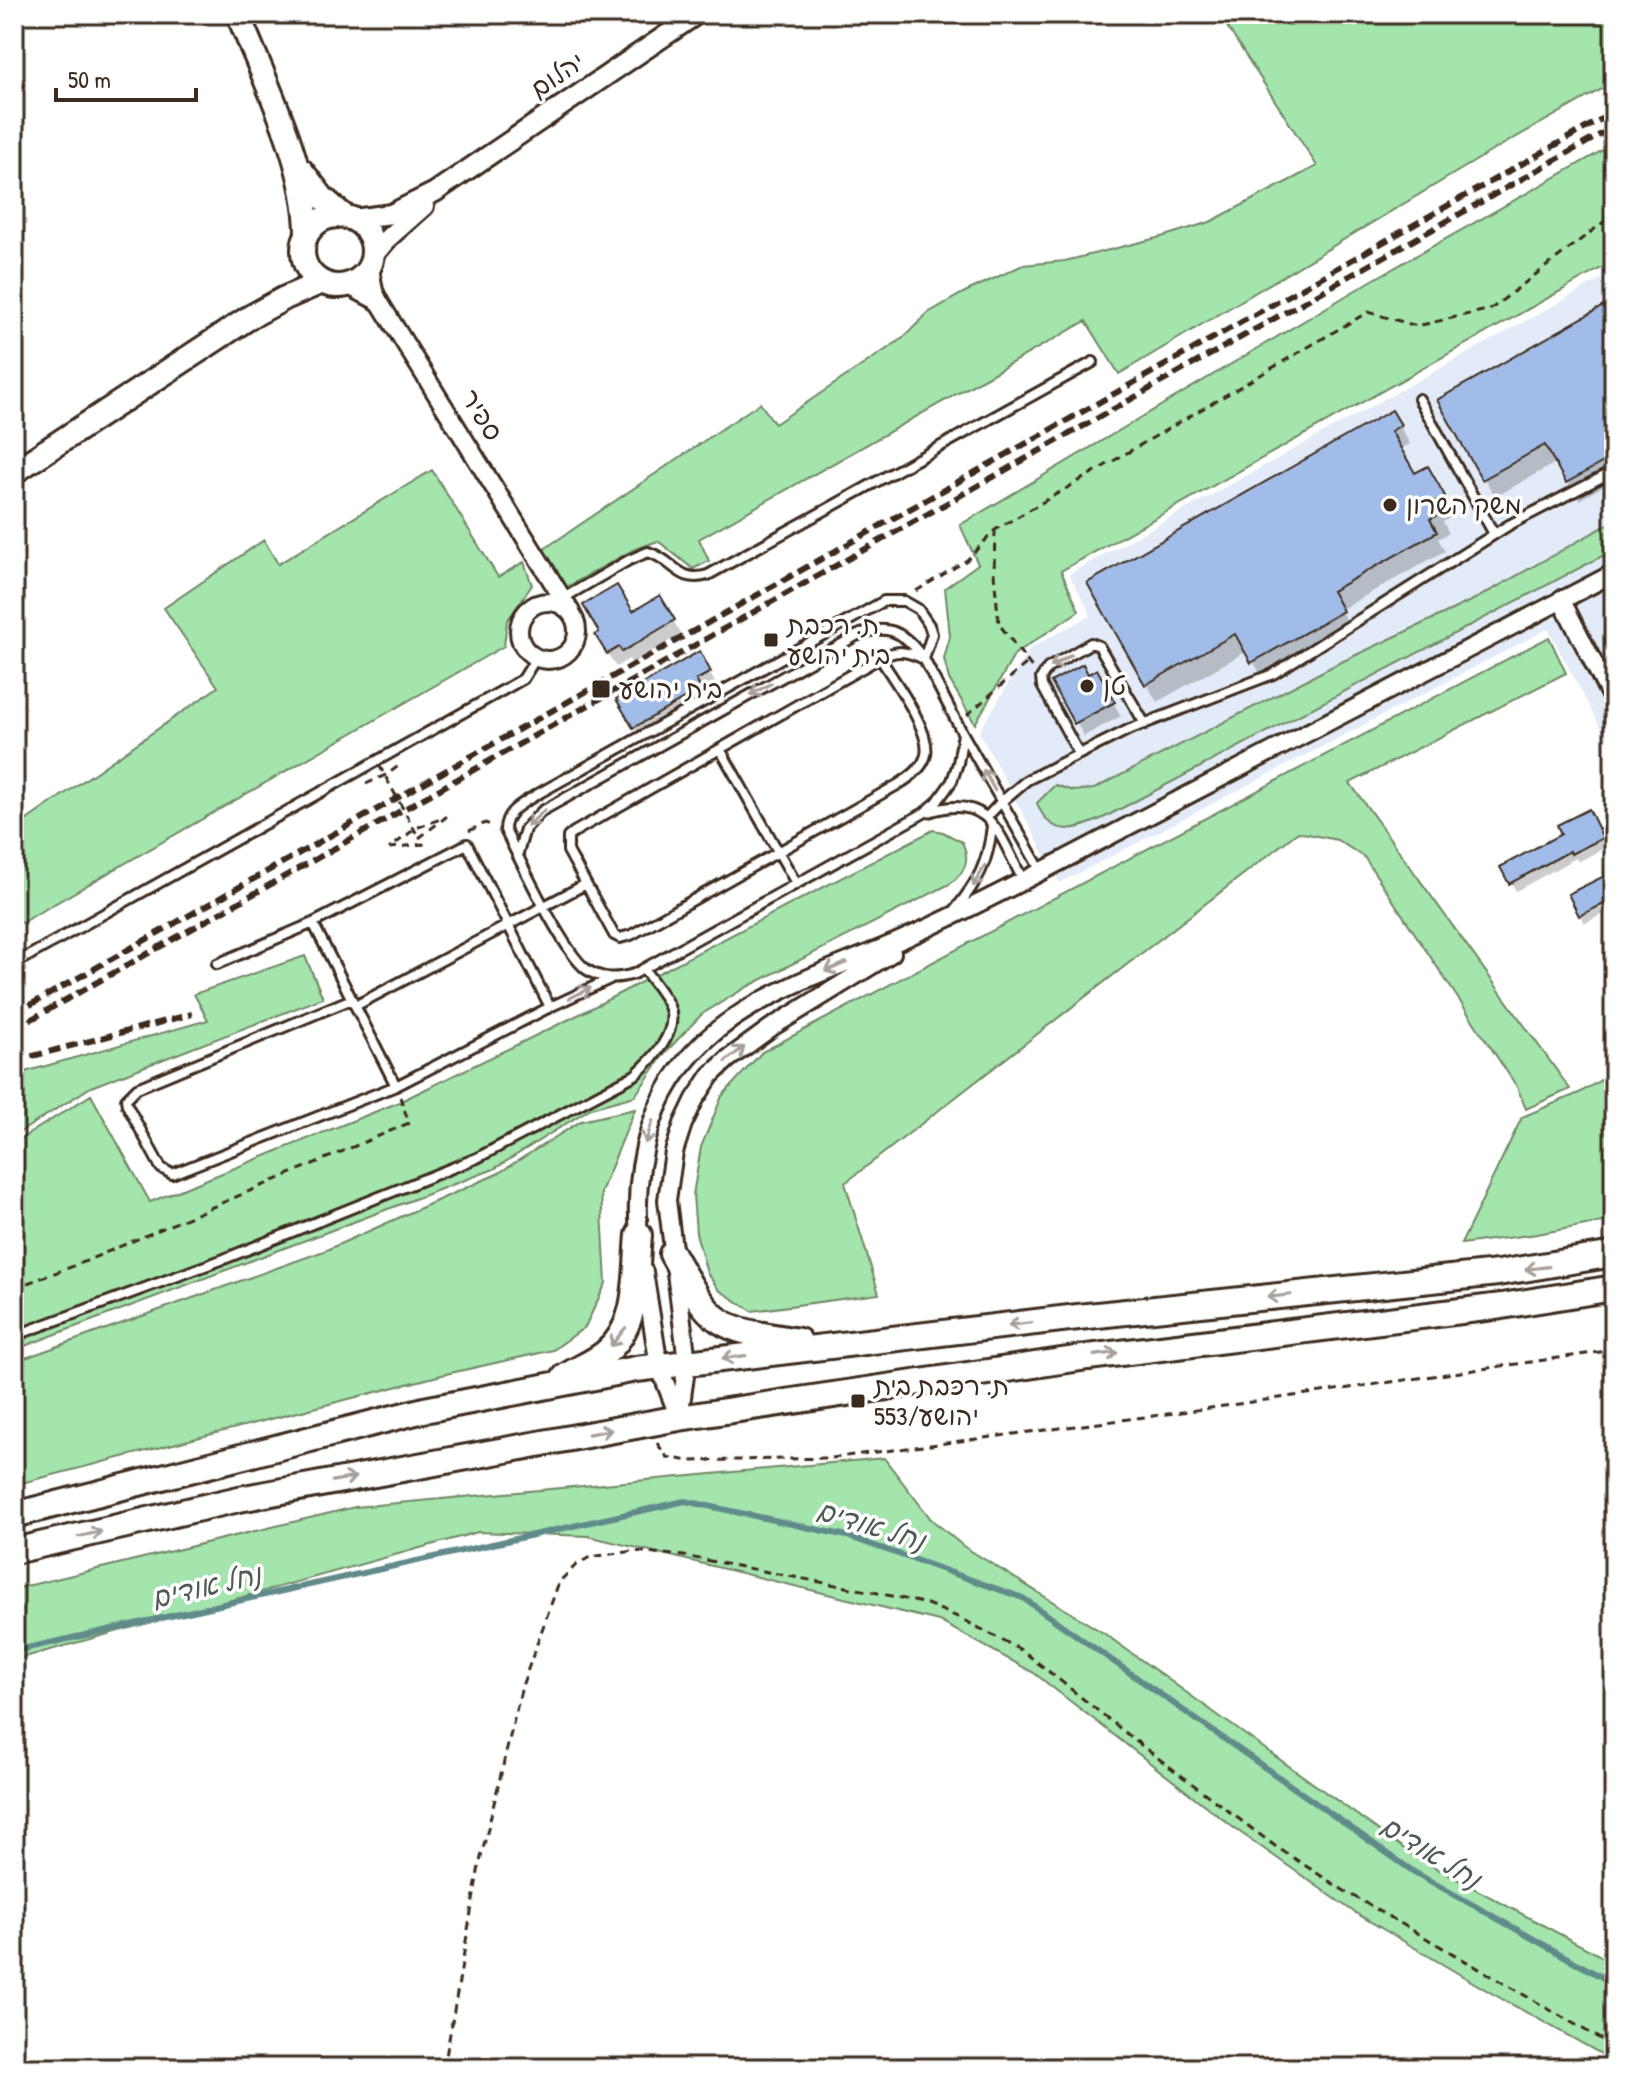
<svg xmlns="http://www.w3.org/2000/svg" width="1628" height="2082" font-family="'Patrick Hand','Playpen Sans Hebrew',sans-serif">
	<style>
		.built { fill: #e3ebf8 }
		.green { fill: #a4e4ad; stroke: #708766; stroke-width: 2 }
		.shadow { fill: #0003 }
		.lines { fill: none; stroke-linecap: round; stroke-linejoin: round }
		.stream { stroke: #618b8a; stroke-width: 6 }
		.building { fill: #a2bce9; stroke: #3b2a1e; stroke-width: 2 }
		.service-casing { stroke: #3b2a1e; stroke-width: 14 }
		.minor-casing { stroke: #3b2a1e; stroke-width: 22 }
		.tertiary-casing { stroke: #3b2a1e; stroke-width: 24 }
		.secondary-casing { stroke: #3b2a1e; stroke-width: 28 }
		.primary-casing { stroke: #3b2a1e; stroke-width: 30 }
		.path { stroke: #3b2a1e; stroke-width: 3; stroke-dasharray: 8 6; stroke-linecap: butt }
		.service { stroke: #fff; stroke-width: 8 }
		.minor { stroke: #fff; stroke-width: 16 }
		.tertiary { stroke: #fff; stroke-width: 18 }
		.secondary { stroke: #fff; stroke-width: 22 }
		.primary { stroke: #fff; stroke-width: 24 }
		.rail { stroke: #3b2a1e; stroke-width: 6; stroke-dasharray: 12 6; stroke-linecap: butt }
		.path-bridge { stroke: #3b2a1e; stroke-width: 3; stroke-dasharray: 8 6; stroke-linecap: butt }
		.oneway { stroke: #a79f9a }
		.poi-dot { fill: #3b2a1e; stroke: #fff; stroke-width: 3 }
		.labels { text-anchor: middle; stroke-width: 7; stroke-linejoin: round; paint-order: stroke }
		.street-label { font-size: 26px; fill: #3b2a1e; stroke: #fff }
		.poi-label { font-size: 26px; fill: #3b2a1e; stroke: #fff; text-anchor: start }
		.water-label { font-size: 28px; font-style: italic; fill: #4e5a54; stroke: #fff }
	</style>
	<rect width="100%" height="100%" fill="#fff"/>
	<filter id="ink" filterUnits="userSpaceOnUse"><feTurbulence type="fractalNoise" baseFrequency=".0125" numOctaves="2"/><feDisplacementMap in="SourceGraphic" scale="16" xChannelSelector="R" yChannelSelector="G"/><feConvolveMatrix kernelMatrix="1 2 1 2 8 2 1 2 1" color-interpolation-filters="sRGB"/></filter>
	<g filter="url(#ink)">
		<!-- built -->
		<path class="built" d="M1614,272V753L1548,629L1060,883L979,732L1030,648L1091,615L1069,574Z"/>
		<!-- green -->
		<path class="green" d="M1219,14H1614V82L1497,148L1119,374L1086,321L699,539L709,561L693,569L658,541L633,550L565,588L544,549L760,403L775,424L903,338L928,313L963,293L1023,265L1065,261L1161,237L1210,222L1317,166Z
			M1614,144V261L1061,571L1079,611L1015,654L975,724L949,679L944,659L950,636L945,588L978,564L960,525L1371,281Z
			M432,470L498,577L524,562L532,585L507,621L504,646L14,927V829L218,687L164,608L264,540L278,564Z
			M1614,521V550L1105,817C1077,830 1051,840 1037,803L1055,785L1073,791L1094,789L1335,665L1477,598Z
			M1549,637L1566,673L1350,783L1570,1089L1526,1109L1517,1087L1364,857L1337,840L1298,832L845,1183L879,1294L752,1311L719,1290L707,1273L696,1233L693,1195L701,1147L722,1096L762,1052Z
			M933,830L943,832L962,842C971,861 965,872 950,884L747,987L702,1014L665,1053L635,1096L591,1108L494,1169L14,1350V1143L91,1095L150,1202L397,1103L584,1012Z
			M305,956L323,998L91,1087L14,1136V1075L208,1020L194,994Z
			M1614,1072V1220L1537,1234L1461,1244L1522,1117L1579,1093Z
			M635,1109L601,1192L606,1283L585,1327L553,1350L446,1374L14,1485V1362L324,1251L497,1174L581,1121Z
			M884,1458L931,1519L963,1546L1105,1634L1417,1858L1614,1963V2061L1493,1994L1354,1912L1234,1828L1034,1673L939,1621L588,1536L478,1532L14,1660V1589L355,1507Z"/>
		<!-- shadow -->
		<path class="shadow" d="M1614,302V480L1579,500L1557,462L1495,497L1440,400Z
			M1392,413L1410,444L1399,450L1414,476L1427,469L1454,515L1443,522L1449,533L1438,539L1445,551L1340,610L1352,630L1264,680L1247,651L1157,702L1090,583Z
			M660,598L681,634L631,664L629,659L616,667L597,636Z
			M699,654L717,686L702,695L707,703L642,740L619,700Z
			M1096,672L1121,716L1084,736L1054,683L1088,677Z
			M1588,812L1606,847L1578,862L1576,858L1516,891L1503,868L1564,835Z
			M1614,868V909L1585,923L1580,915L1608,876L1606,872Z"/>
		<g class="lines">
			<!-- stream -->
			<path class="stream" d="M14,1651L685,1501L847,1536L1023,1598L1414,1872L1614,1984"/>
		</g>
		<!-- building -->
		<path class="building" d="M1614,300V456L1566,483L1545,445L1482,480L1437,400Z
			M1392,410L1401,425L1391,431L1415,473L1428,466L1445,496L1434,502L1440,514L1430,519L1437,532L1332,591L1343,611L1251,663L1235,634L1145,685L1087,583Z
			M617,585L633,611L660,595L675,620L622,652L619,647L607,654L595,635L599,632L583,605Z
			M700,651L711,672L696,680L701,689L633,728L616,699Z
			M1083,664L1088,674L1097,669L1115,702L1074,724L1051,682Z
			M1589,809L1603,838L1571,854L1570,851L1509,884L1500,867L1561,834L1557,825Z
			M1614,871V899L1579,916L1568,894Z"/>
		<g class="lines">
			<!-- service casing -->
			<g class="service-casing">
				<path id="service" d="M1419,399L1494,534
					M560,600L629,560L648,552C675,560 678,584 708,575L1093,362
					M884,601H904L918,609L929,625L932,634L924,659L963,734L958,763L952,781L937,802L924,813L634,974C617,979 601,980 586,969C563,952 520,860 505,830C505,811 522,804 536,795Z
					M880,658C893,679 935,735 925,758C921,769 909,778 899,784L631,935L620,938L614,935L568,851V837L574,832L880,658C898,649 906,651 924,659
					M963,734L1041,871
					M720,749L796,883
					M1079,754L1042,686L1041,678L1048,668L1091,643L1099,646L1145,724
					M929,812C991,792 999,835 1023,880
					M987,817L1001,802L1027,780L1128,730L1273,674L1509,525L1614,471
					M467,844L550,1007L396,1086L313,923Z
					M518,853L525,829L542,811L856,636C885,623 902,630 921,655
					M955,910C978,881 988,864 992,826
					M14,964L523,679L536,658
					M217,964L313,923
					M352,999L137,1088L126,1099L127,1105L161,1168L172,1174L396,1086
					M355,1006L586,884
					M550,1007L610,979
					M14,1336L224,1259L477,1158L635,1075C652,1060 680,1032 669,1006C663,993 652,981 644,969"/>
			</g>
			<!-- minor casing -->
			<g class="minor-casing">
				<path id="minor" d="M370,267L374,291L380,303L571,612
					M347,285L379,302
					M1561,599L1614,703
					M519 631a29 29 0 1 1 58 0a29 29 0 1 1-58 0Z
					M640,1245C635,1204 638,1165 651,1125C686,1017 790,986 885,947C932,927 978,904 1023,881L1614,573
					M644,1272L659,1366L679,1418
					M679,1418L687,1362L667,1200L674,1152L683,1124L695,1099L711,1075L728,1059L772,1027L892,953"/>
			</g>
			<!-- tertiary casing -->
			<g class="tertiary-casing">
				<path id="tertiary" d="M354,219L391,214L435,192L697,14
					M373,256L389,237L424,206"/>
			</g>
			<!-- secondary casing -->
			<g class="secondary-casing">
				<path id="secondary" d="M238,14C264,80 307,163 307,234
					M302,171L323,198L344,216
					M303 251a35 35 0 1 1 70 0a35 35 0 1 1-70 0Z
					M14,472L250,317L285,298L322,282"/>
			</g>
			<!-- primary casing -->
			<g class="primary-casing">
				<path id="primary" d="M672,1254C714,1329 715,1328 799,1341
					M565,1377C577,1369 592,1363 604,1354C640,1326 635,1277 639,1235
					M14,1515L424,1410L636,1369L1078,1317L1498,1273L1614,1254
					M14,1551L239,1499L679,1418L1088,1357L1502,1306L1614,1288"/>
			</g>
			<!-- path -->
			<path class="path" d="M995,530L994,574L999,624L1033,669
				M916,591L967,560L995,530L1368,312L1417,326L1491,309L1614,214
				M967,715L1027,663
				M366,784L388,774L401,764
				M469,831L485,823L491,825
				M419,838L446,817L416,828L390,848L423,844L426,851
				M14,1288L79,1264L409,1123L400,1097
				M657,1443L667,1457L689,1461L831,1458L1175,1413L1614,1350
				M444,2068L479,1866L522,1686L559,1582L576,1565L590,1557L634,1551L684,1556L878,1593L927,1604L960,1618L1023,1651L1146,1749L1275,1846L1343,1890L1614,2047"/>
			<!-- service -->
			<use href="#service" class="service"/>
			<!-- minor -->
			<use href="#minor" class="minor"/>
			<!-- tertiary -->
			<use href="#tertiary" class="tertiary"/>
			<!-- secondary -->
			<use href="#secondary" class="secondary"/>
			<!-- primary -->
			<use href="#primary" class="primary"/>
			<!-- rail -->
			<path class="rail" d="M14,1014L1614,112
				M14,1029L1614,127
				M14,1061L192,1014"/>
			<!-- path-bridge -->
			<path class="path-bridge" d="M379,765L419,838"/>
		</g>
		<!-- one-way arrows -->
		<defs><path id="oneway-shaft" d="M-6 0H5M1.5-3L5.5 0L1.5 3" fill="none" stroke-width="1.6" stroke-linecap="round" stroke-linejoin="round" transform="scale(2)"/></defs>
		<g class="oneway">
			<use href="#oneway-shaft" transform="translate(1061 661) rotate(150)"/>
			<use href="#oneway-shaft" transform="translate(761 689) rotate(151)"/>
			<use href="#oneway-shaft" transform="translate(989 780) rotate(-119)"/>
			<use href="#oneway-shaft" transform="translate(536 818) rotate(137)"/>
			<use href="#oneway-shaft" transform="translate(979 876) rotate(119)"/>
			<use href="#oneway-shaft" transform="translate(836 967) rotate(157)"/>
			<use href="#oneway-shaft" transform="translate(580 993) rotate(-26)"/>
			<use href="#oneway-shaft" transform="translate(735 1054) rotate(-37)"/>
			<use href="#oneway-shaft" transform="translate(649 1132) rotate(108)"/>
			<use href="#oneway-shaft" transform="translate(1537 1268) rotate(173)"/>
			<use href="#oneway-shaft" transform="translate(1279 1296) rotate(174)"/>
			<use href="#oneway-shaft" transform="translate(1020 1324) rotate(173)"/>
			<use href="#oneway-shaft" transform="translate(618 1337) rotate(129)"/>
			<use href="#oneway-shaft" transform="translate(1106 1354) rotate(-7)"/>
			<use href="#oneway-shaft" transform="translate(734 1357) rotate(173)"/>
			<use href="#oneway-shaft" transform="translate(600 1432) rotate(-10)"/>
			<use href="#oneway-shaft" transform="translate(344 1479) rotate(-10)"/>
			<use href="#oneway-shaft" transform="translate(90 1534) rotate(-13)"/>
		</g>
	</g>
	<!-- markers -->
	<g class="poi-dot">
		<circle cx="1390" cy="505" r="8"/>
		<rect x="763" y="632" width="16" height="16" rx="4"/>
		<circle cx="1087" cy="686" r="8"/>
		<rect x="591" y="679" width="20" height="20" rx="4"/>
		<rect x="850" y="1393" width="16" height="16" rx="4"/>
	</g>
	<g class="labels">
		<!-- street labels -->
		<g class="street-label">
			<text transform="translate(557 75) rotate(-34)" y="9">יהלום</text>
			<text transform="translate(482 415) rotate(58)" y="9">ספיר</text>
		</g>
		<!-- poi labels -->
		<g class="poi-label">
			<text x="1406" y="514">משק השרון</text>
			<text x="787" y="634">ת. רכבת<tspan x="787" dy="30">בית יהושע</tspan></text>
			<text x="1103" y="695">טן</text>
			<text x="619" y="698">בית יהושע</text>
			<text x="874" y="1395">ת. רכבת בית<tspan x="874" dy="30">יהושע/553</tspan></text>
		</g>
		<!-- water labels -->
		<g class="water-label">
			<text transform="translate(871 1525) rotate(17)" y="10">נחל אודים</text>
			<text transform="translate(206 1586) rotate(-13)" y="10">נחל אודים</text>
			<text transform="translate(1431 1852) rotate(32)" y="10">נחל אודים</text>
		</g>
	</g>
	<!-- margin -->
	<rect width="1628" height="2082" fill="none" stroke="#fff" stroke-width="48"/>
	<rect x="24" y="24" width="1580" height="2034" fill="none" stroke="#3b2a1e" stroke-width="3" filter="url(#ink)"/>
	<!-- scale -->
	<path d="M56 88v12h140v-12" fill="none" stroke="#3b2a1e" stroke-width="4"/>
	<text x="68" y="88" font-size="24" fill="#3b2a1e" stroke="#ffffff" stroke-width="6" paint-order="stroke">50 m</text>
</svg>
